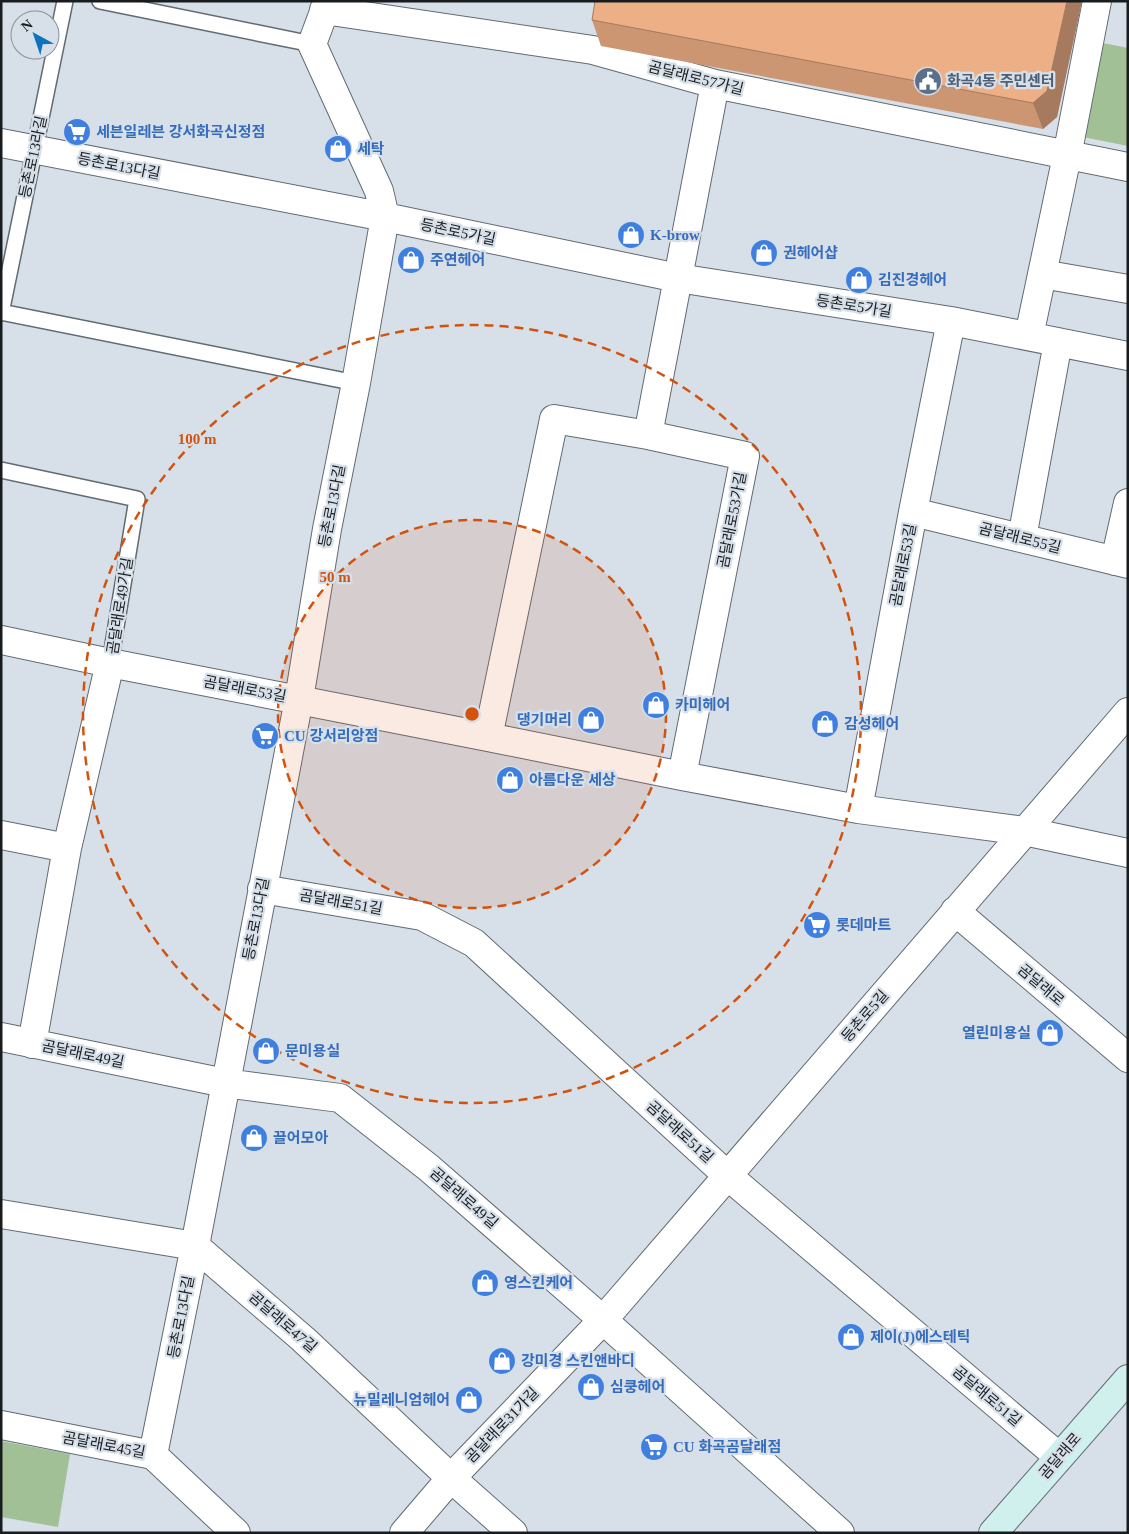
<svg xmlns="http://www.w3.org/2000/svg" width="1129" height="1534" font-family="'Times New Roman','Noto Sans KR',serif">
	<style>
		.green { fill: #a1c096 }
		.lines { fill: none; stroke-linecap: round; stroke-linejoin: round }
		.lane-casing { stroke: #626a72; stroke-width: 18 }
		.street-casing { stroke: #626a72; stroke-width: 30 }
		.secondary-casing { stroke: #626a72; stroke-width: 30 }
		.lane { stroke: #fff; stroke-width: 15 }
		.street { stroke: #fff; stroke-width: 28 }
		.secondary { stroke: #d0f0ee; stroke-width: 28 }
		.wall { fill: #cc9673 }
		.shaded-wall { fill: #a67a5e }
		.building { fill: #edaf86; stroke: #a67a5e }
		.ring { fill: none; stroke: #d3530e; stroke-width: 2.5; stroke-dasharray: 9 6 }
		.labels { text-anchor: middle; stroke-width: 4.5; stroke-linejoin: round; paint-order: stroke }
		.street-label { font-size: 15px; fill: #191c1f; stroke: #d7e0e9 }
		.service-label { font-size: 15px; font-weight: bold; fill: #4e5e75; stroke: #d7e0e9; text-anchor: start }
		.shop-label { font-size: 15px; font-weight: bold; fill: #366cbe; stroke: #d7e0e9; text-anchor: start }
		.centre { fill: #d3530e; stroke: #d7e0e9; stroke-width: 2.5 }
		.ring-label { font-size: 15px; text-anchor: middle; font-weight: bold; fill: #d3530e; stroke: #d7e0e9; stroke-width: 4.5; stroke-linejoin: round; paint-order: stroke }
	</style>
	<rect width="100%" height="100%" fill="#d7e0e9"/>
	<!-- green -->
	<path class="green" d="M1103,43L1128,48V146L1083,137Z
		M1,1441L70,1454L58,1527L1,1517Z"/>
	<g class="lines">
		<!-- lane casing -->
		<g class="lane-casing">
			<path id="lane" d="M100,1L312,44
				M1,312L356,383
				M1,313L65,1
				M1,470L137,499L110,663"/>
		</g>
		<!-- street casing -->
		<g class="street-casing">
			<path id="street" d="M324,10L593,50L715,84L1128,167
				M1,143L385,217L678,278L951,321L1128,356
				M1042,274L1128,289
				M1029,336L1067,156L1097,1
				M648,435L715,84
				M913,512L1128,564
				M1022,538L1058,342
				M1115,561L1128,503
				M1,640L110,663L488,737L682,776L858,809L1024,831L1128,853
				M488,737L554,419L648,435L745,456L682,776
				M858,809L913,512L951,321
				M1,835L67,848
				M262,889L422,916L474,943L728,1176L1059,1457
				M955,911L1128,1058
				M1,1037L225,1083L340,1098L429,1168L603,1320L840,1533
				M32,1044L67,848L110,663
				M1,1214L195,1246L303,1339L451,1478L513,1533
				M1,1425L153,1455L236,1533
				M153,1455L195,1246L299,699L327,529L356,383L385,217L379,191L312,44L328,1
				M404,1533L451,1478L603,1320L1128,712"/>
		</g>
		<!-- secondary casing -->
		<g class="secondary-casing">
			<path id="secondary" d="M993,1533L1128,1379"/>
		</g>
		<!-- lane -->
		<use href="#lane" class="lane"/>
		<!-- street -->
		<use href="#street" class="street"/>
		<!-- secondary -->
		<use href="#secondary" class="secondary"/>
	</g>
	<!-- wall -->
	<path class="wall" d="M1082,1L1057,117L1043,129L601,46L592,20Z"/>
	<!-- shaded-wall -->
	<path class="shaded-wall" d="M1067,1H1082L1057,117L1043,129L1033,103Z"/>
	<!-- building -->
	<path class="building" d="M595,1H1067L1047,91L1033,103L592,20Z"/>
	<!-- distance rings -->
	<circle cx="472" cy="714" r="194" fill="#d3530e" fill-opacity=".12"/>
	<g class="ring">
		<circle cx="472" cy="714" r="194"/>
		<circle cx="472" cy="714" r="389"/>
	</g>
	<!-- icons -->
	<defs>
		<g id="civic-disc" transform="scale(1.4375)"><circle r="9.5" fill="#5c6f8a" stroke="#d7e0e9"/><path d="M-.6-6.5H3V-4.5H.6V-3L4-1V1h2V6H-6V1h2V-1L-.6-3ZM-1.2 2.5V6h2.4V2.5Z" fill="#fff"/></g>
		<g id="supermarket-disc" transform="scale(1.4375)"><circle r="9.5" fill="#3f7fe0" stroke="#d7e0e9"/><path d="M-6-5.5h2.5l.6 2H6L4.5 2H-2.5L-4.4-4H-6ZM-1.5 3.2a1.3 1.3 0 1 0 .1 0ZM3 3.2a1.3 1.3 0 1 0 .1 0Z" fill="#fff"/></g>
		<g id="shop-disc" transform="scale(1.4375)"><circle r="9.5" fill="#3f7fe0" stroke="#d7e0e9"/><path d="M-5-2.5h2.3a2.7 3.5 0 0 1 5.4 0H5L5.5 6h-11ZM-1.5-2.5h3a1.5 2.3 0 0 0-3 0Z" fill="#fff"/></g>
	</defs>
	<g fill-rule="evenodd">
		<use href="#civic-disc" x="928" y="81"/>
		<use href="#supermarket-disc" x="77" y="132"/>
		<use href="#shop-disc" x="338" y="149"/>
		<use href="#shop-disc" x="631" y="235"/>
		<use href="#shop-disc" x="764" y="253"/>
		<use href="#shop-disc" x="411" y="260"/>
		<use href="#shop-disc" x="859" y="280"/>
		<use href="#shop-disc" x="656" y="705"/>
		<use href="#shop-disc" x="591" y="720"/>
		<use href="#shop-disc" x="825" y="724"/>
		<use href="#supermarket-disc" x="265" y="736"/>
		<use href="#shop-disc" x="510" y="780"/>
		<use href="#supermarket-disc" x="817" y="925"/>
		<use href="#shop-disc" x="1050" y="1033"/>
		<use href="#shop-disc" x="266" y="1051"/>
		<use href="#shop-disc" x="254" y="1138"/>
		<use href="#shop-disc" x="485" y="1283"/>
		<use href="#shop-disc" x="851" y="1337"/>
		<use href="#shop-disc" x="502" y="1361"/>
		<use href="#shop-disc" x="591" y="1387"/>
		<use href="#shop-disc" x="469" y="1400"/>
		<use href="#supermarket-disc" x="654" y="1447"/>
	</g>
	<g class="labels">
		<!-- street labels -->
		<g class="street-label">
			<text transform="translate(696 78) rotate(14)" y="5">곰달래로57가길</text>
			<text transform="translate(33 157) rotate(-78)" y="5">등촌로13라길</text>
			<text transform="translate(119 166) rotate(11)" y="5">등촌로13다길</text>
			<text transform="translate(458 232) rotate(12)" y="5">등촌로5가길</text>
			<text transform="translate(854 306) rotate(9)" y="5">등촌로5가길</text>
			<text transform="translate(332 506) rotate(-79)" y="5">등촌로13다길</text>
			<text transform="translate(732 520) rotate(-79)" y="5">곰달래로53가길</text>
			<text transform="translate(1020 538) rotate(14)" y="5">곰달래로55길</text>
			<text transform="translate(903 565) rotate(-79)" y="5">곰달래로53길</text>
			<text transform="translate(120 606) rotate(-81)" y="5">곰달래로49가길</text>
			<text transform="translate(245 689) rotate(11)" y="5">곰달래로53길</text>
			<text transform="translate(341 902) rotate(10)" y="5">곰달래로51길</text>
			<text transform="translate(256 919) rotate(-79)" y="5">등촌로13다길</text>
			<text transform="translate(1041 985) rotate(40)" y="5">곰달래로</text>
			<text transform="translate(865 1016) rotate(-49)" y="5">등촌로5길</text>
			<text transform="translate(83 1054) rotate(12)" y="5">곰달래로49길</text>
			<text transform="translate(680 1132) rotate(42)" y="5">곰달래로51길</text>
			<text transform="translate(464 1198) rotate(41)" y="5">곰달래로49길</text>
			<text transform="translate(181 1317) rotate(-79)" y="5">등촌로13다길</text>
			<text transform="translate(283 1322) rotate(41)" y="5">곰달래로47길</text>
			<text transform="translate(987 1396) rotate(40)" y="5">곰달래로51길</text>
			<text transform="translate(502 1425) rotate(-46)" y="5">곰달래로31가길</text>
			<text transform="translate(104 1445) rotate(11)" y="5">곰달래로45길</text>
			<text transform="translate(1060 1456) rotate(-49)" y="5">곰달래로</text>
		</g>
		<!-- service labels -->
		<g class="service-label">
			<text x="947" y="86">화곡4동 주민센터</text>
		</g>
		<!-- shop labels -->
		<g class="shop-label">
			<text x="96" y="137">세븐일레븐 강서화곡신정점</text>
			<text x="357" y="154">세탁</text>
			<text x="650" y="240">K-brow</text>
			<text x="783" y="258">권헤어샵</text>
			<text x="430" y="265">주연헤어</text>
			<text x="878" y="285">김진경헤어</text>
			<text x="675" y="710">카미헤어</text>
			<text x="572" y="725" text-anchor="end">댕기머리</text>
			<text x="844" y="729">감성헤어</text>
			<text x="284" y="741">CU 강서리앙점</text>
			<text x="529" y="785">아름다운 세상</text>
			<text x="836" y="930">롯데마트</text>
			<text x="1031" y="1038" text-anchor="end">열린미용실</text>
			<text x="285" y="1056">문미용실</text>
			<text x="273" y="1143">끌어모아</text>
			<text x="504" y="1288">영스킨케어</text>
			<text x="870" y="1342">제이(J)에스테틱</text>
			<text x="521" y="1366">강미경 스킨앤바디</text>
			<text x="610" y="1392">심쿵헤어</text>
			<text x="450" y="1405" text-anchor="end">뉴밀레니엄헤어</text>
			<text x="673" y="1452">CU 화곡곰달래점</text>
		</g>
	</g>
	<circle cx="472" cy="714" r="8" class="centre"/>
	<g class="ring-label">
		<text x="197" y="444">100 m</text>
		<text x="335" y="582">50 m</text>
	</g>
	<!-- border -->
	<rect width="1129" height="1534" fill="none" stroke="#191c1f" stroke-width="5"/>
	<!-- north arrow -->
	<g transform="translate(35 35) rotate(320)"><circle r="24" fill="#d7e0e9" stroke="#8b9298"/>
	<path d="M0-4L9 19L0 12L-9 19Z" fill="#0d73be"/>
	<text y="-8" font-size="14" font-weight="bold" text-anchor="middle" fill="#191c1f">N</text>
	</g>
</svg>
